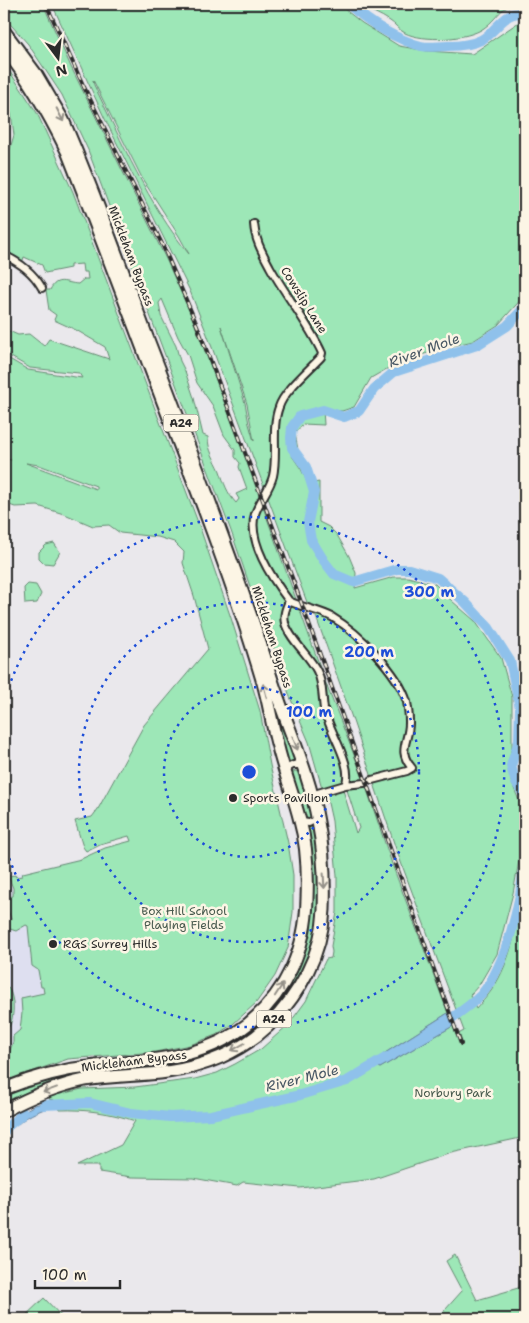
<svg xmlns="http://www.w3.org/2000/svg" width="529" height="1323" font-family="'Shantell Sans',sans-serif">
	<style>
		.built { fill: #dedff0 }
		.green { fill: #9de7b7; stroke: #648971; fill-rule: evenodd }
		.water { fill: #8fc1eb; stroke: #67859e }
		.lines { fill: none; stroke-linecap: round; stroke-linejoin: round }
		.river { stroke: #8fc1eb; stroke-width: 10 }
		.minor-casing { stroke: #2b2b2b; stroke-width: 10 }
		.trunk-casing { stroke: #2b2b2b; stroke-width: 15 }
		.minor { stroke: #fcf5e5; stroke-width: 6 }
		.trunk { stroke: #fcf5e5; stroke-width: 11 }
		.rail-casing { stroke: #2b2b2b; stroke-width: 4 }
		.rail { stroke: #fcf5e5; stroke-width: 2; stroke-dasharray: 5.5; stroke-linecap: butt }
		.oneway { stroke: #949088 }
		.ring { fill: none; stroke: #1d4ed8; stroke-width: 2.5; stroke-dasharray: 2.5 5 }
		.poi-dot { fill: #2b2b2b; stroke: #fcf5e5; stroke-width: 2 }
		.labels { text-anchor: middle; stroke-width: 5; stroke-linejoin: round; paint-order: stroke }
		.shield { fill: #fcf5e5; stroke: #6a6863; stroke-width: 1 }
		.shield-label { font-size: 11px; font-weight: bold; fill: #2b2b2b }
		.street-label { font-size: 12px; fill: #2b2b2b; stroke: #fcf5e5 }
		.poi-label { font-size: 12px; fill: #2b2b2b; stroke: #fcf5e5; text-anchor: start }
		.park-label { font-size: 12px; fill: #485a4e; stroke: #fcf5e5 }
		.water-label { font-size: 14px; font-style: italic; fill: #495865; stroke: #fcf5e5 }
		.centre { fill: #1d4ed8; stroke: #fcf5e5; stroke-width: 2.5 }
		.ring-label { font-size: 15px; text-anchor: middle; font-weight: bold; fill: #1d4ed8; stroke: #fcf5e5; stroke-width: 5; stroke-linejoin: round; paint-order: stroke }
	</style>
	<rect width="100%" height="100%" fill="#eae8ec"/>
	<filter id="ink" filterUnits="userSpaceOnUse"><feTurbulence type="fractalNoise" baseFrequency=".02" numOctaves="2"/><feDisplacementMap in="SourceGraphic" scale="10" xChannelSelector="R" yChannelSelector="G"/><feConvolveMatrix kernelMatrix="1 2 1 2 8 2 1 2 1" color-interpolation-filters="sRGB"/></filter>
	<g filter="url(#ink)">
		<!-- built -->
		<path class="built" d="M78,859L106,963L10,1054L4,1063V877Z"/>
		<!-- green -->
		<path class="green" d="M4,4H43L71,67L166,259L190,312L242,448L328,689L364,780L322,788L309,742L290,697L268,630L256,604L231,531L88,150L62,95L28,44L4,17ZM162,299L178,337L188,355L197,383L213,406L224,435L235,450V457L240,463L239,467L247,489L236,494L239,499L236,503C227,493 224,483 220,471C215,459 208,451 208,437L203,435L194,398L185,371L180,361L176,346L161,316L159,303Z
			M52,4H338L362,23L399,46L427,51L472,54L519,22L525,28V295L498,325L473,341L443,348L397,363L371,378L354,407L342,411L323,409L324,425L303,424L295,433L298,450L292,456L301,469L308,484L319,482V522L329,527L337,535L349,556L356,573L355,588L394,577H408L435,584L452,601L475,621L501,658L512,697V747L508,763L511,781L525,815L522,845L513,893L497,954L479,985L470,995L476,1009C481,1003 486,998 491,991C513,960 518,918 525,881V1137L451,1153L374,1179L300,1188L243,1182L237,1186L193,1178L132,1177L99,1172V1166H77L121,1145L135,1121C112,1113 85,1109 60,1110L57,1101L49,1099L52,1096L82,1089L135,1087L195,1079L217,1073L235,1064L261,1049L289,1024L306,1001L326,959L331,958L332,952L331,946L337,912V876L332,821L326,794L343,790L356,833L359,828L347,790L350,788L366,787L392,864L448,1013L385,1053L375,1061L380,1068L453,1026L456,1035L464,1031L396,849L351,715L315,614L311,613L207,334L190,291L104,117ZM93,80L143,180L179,236L189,254C148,204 122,142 94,85ZM221,326L247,404L254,441L249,424L245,403Z
			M359,4H525V5C498,4 502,15 484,28C468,40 423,42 405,33C399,30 395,24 390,21C380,14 369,11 359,4Z
			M4,63L37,113L73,192L199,525L231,618L260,711L270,765L288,843L293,875V912L288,948L275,976L256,1003L233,1024L216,1035L190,1045L155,1052L68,1059L31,1072L4,1085V1057L7,1058L13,1042V1036L20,1030L22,1013L21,998L44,993L43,987H41L38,970L32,966L28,926L26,925L16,931L7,928V922L11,919L9,913L5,908V898L13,896V888L8,876L15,875L16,877L22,876L23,873L81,859L105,848L131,841L129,836L100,844L86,851L83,847L75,821L92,817L98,809L144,725L208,649L194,596L183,563L184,552L174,542L158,537L120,533L109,525L93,526L67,515L38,506L15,507L4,503V459L11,460L4,458V354L6,357L28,370L82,378L79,373L30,368L11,357L4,349V329L18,335L29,334L44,346L49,339L109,359L105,347L76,330L54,320L56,315L49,310L46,290H50C57,276 65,283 78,284L84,279H88L87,272H83L82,264L70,265V268L45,273L42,265L24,257L22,263L4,252V169L14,135L11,113L4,106ZM26,463L39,465L96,486V489Z
			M54,543L60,552L53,564L44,563L39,558V552L46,545Z
			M28,584L36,585L41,594L37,603L25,604L24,588Z
			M245,606L296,762L288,764Z
			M295,771L301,772L313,813L311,818L306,820L303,818L291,773Z
			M307,827H313L316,828L322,907L312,957L276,1014L236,1046L191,1064L88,1078H69L50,1082L4,1102V1094L64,1075L173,1061L254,1023L301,953Z
			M4,984C15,990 16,1018 8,1028L4,1027Z
			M455,1255L477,1300L525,1286V1319H437L462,1291L446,1261Z
			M44,1298L64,1319H22Z"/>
		<!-- water -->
		<path class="water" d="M448,1013L453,1026L380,1068L375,1061L385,1053Z
			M52,1100L57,1101L58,1106C44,1108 29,1114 18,1124L11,1118L35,1105Z"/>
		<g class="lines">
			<!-- river -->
			<path class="river" d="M348,4C369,22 394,39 421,46C429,48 439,46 448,46C459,46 471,45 481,40C495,33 508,6 525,15
				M525,307L507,326L477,345L394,372L374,389L359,411L344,417L323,410L300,416L292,427L291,438L292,448L306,467L314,492L308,522L311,540L324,561L334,574L353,582L397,569H409L438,578L465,602L489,628L510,661L520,708L519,740L511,766L516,783L525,796
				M441,1026C454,1016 469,1007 481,995C507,965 521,900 525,860
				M44,1105L90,1103L131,1113L170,1117L211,1115L300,1095L347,1081L387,1057
				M4,1132L7,1127L24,1113"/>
			<!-- minor casing -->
			<g class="minor-casing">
				<path id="minor" d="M254,224C255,240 262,252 270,267C286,296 308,323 322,353L321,357C309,370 284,391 279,407C271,428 278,454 273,476C270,489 259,501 255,514C247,541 273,580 289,601C286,608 283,615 285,623C290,640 309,655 317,671C323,682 322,696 324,709C328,729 355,767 345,785
					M4,255C20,263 33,272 42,288
					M289,601C303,608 319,610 332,617C359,633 398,672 407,702C408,708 409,715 409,721C410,741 396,750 412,768L407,771L372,780
					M284,770L293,765H303
					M311,795L345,785L364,783
					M301,822L309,823L318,818"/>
			</g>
			<!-- trunk casing -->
			<g class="trunk-casing">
				<path id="trunk" d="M4,31L36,74L63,120C94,191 120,264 147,337C187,440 227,544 262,649C268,667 273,685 280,703C294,742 311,781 318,822C324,851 325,881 324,910C322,955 299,995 268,1026C241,1052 204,1067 167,1072C140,1076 112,1075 85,1080C56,1086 30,1097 4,1111
					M4,48C30,80 49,114 67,151C100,234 131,318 163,402C199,495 235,588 263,683C269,704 272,726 278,747C284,772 294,796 300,821C307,845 308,874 307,899C306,948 287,992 248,1024C202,1061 151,1059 96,1066C65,1069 33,1077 4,1089"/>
			</g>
			<!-- minor -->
			<use href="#minor" class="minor"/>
			<!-- trunk -->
			<use href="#trunk" class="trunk"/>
			<!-- rail casing -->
			<g class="rail-casing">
				<path id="rail" d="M46,4L84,87L162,244L197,325L297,591L461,1044"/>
			</g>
			<!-- rail -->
			<use href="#rail" class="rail"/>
		</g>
		<!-- one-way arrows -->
		<defs><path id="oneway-shaft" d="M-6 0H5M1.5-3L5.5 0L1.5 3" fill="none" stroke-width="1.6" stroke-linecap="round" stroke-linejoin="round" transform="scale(1.25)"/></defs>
		<g class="oneway">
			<use href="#oneway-shaft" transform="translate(60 115) rotate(63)"/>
			<use href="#oneway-shaft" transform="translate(265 691) rotate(-105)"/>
			<use href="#oneway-shaft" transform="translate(295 743) rotate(69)"/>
			<use href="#oneway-shaft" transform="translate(324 881) rotate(87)"/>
			<use href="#oneway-shaft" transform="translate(279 990) rotate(-57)"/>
			<use href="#oneway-shaft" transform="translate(238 1047) rotate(150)"/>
			<use href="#oneway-shaft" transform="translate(50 1090) rotate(160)"/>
		</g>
	</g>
	<!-- distance rings -->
	<g class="ring">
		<circle cx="249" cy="772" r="85"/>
		<circle cx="249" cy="772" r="170"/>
		<path d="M4 702A255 255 0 1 1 4 842"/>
	</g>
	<!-- markers -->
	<g class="poi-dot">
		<circle cx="233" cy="798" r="5"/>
		<circle cx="53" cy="944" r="5"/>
	</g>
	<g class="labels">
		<!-- shield labels -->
		<g class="shield">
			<rect x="163.5" y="414.5" width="35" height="17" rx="4"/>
			<rect x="256.5" y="1010.5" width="35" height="17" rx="4"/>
		</g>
		<g class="shield-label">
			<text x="181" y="427">A24</text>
			<text x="274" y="1023">A24</text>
		</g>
		<!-- street labels -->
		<g class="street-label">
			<text transform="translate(131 256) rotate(69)" y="4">Mickleham Bypass</text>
			<text transform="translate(304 300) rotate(58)" y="4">Cowslip Lane</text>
			<text transform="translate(272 637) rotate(72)" y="4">Mickleham Bypass</text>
			<text transform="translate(134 1061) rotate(-7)" y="4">Mickleham Bypass</text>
		</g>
		<!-- poi labels -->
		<g class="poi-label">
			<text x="243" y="802">Sports Pavilion</text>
			<text x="63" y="948">RGS Surrey Hills</text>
		</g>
		<!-- park labels -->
		<g class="park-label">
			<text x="184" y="915">Box Hill School<tspan x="184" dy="14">Playing Fields</tspan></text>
			<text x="453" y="1097">Norbury Park</text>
		</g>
		<!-- water labels -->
		<g class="water-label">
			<text transform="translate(424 350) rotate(-20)" y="5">River Mole</text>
			<text transform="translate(302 1078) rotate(-14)" y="5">River Mole</text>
		</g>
	</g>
	<circle cx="249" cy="772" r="8" class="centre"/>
	<g class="ring-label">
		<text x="429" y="597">300 m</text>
		<text x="369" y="657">200 m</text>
		<text x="309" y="717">100 m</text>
	</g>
	<!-- margin -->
	<rect width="529" height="1323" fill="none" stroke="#fcf5e5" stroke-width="20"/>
	<rect x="10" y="10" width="509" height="1303" fill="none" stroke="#2b2b2b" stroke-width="2" filter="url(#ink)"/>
	<!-- north arrow -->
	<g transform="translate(58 58) rotate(165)" stroke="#fcf5e5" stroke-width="4" paint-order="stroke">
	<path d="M0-4L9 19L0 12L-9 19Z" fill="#2b2b2b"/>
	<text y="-8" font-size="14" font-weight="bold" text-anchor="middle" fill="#2b2b2b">N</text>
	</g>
	<!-- scale -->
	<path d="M35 1280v8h85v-8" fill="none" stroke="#2b2b2b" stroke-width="2.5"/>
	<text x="42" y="1280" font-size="15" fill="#2b2b2b" stroke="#fcf5e5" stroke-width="4" paint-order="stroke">100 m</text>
</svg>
